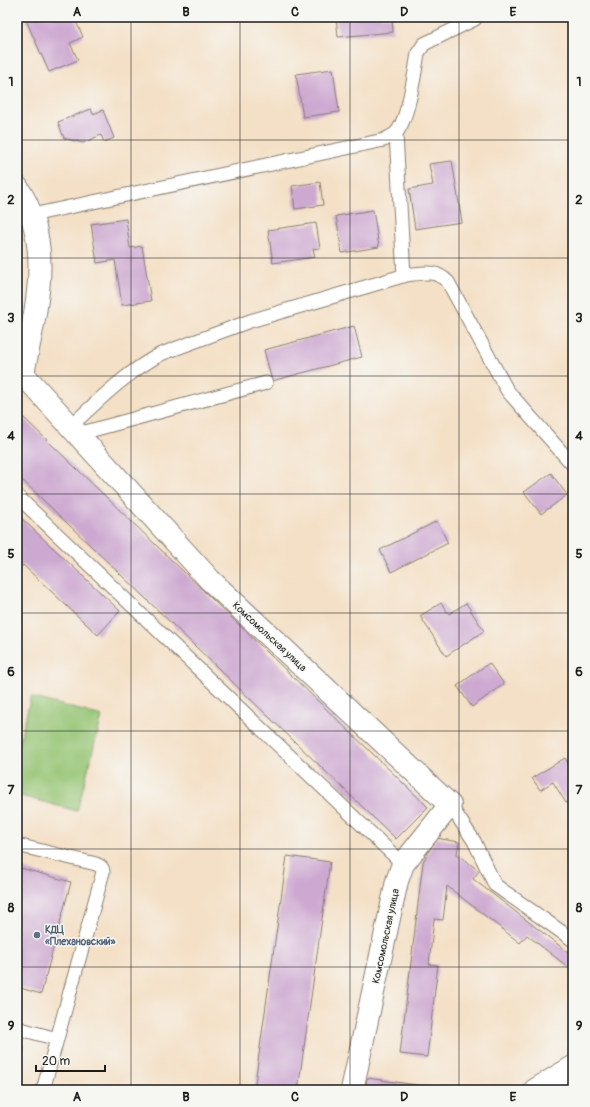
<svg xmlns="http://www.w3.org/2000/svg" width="590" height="1107" font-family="Pangolin,sans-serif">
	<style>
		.green { fill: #95c473; stroke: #587048 }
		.building { fill: #cda9d1 }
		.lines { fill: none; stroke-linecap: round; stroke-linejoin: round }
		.lane-casing { stroke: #887e71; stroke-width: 15 }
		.street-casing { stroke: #887e71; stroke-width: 24 }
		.lane { stroke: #fff; stroke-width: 13 }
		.street { stroke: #fff; stroke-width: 22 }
		.grid { fill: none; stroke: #1c1c1c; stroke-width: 1; stroke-opacity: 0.55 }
		.service-dot { fill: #5c6f8a; stroke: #f6f6f2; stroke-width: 1.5 }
		.labels { text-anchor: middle; stroke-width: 3; stroke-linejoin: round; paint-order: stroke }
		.street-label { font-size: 10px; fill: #1c1c1c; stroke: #f6f6f2 }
		.service-label { font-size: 10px; font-weight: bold; fill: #4e5e75; stroke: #f6f6f2; text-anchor: start }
		.neatline { fill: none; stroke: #1c1c1c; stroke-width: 1.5 }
		.grid-label { font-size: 13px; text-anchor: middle; font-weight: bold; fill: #1c1c1c }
	</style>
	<rect width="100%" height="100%" fill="#f6f6f2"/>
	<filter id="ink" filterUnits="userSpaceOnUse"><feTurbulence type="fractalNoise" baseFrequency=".025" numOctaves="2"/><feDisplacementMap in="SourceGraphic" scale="8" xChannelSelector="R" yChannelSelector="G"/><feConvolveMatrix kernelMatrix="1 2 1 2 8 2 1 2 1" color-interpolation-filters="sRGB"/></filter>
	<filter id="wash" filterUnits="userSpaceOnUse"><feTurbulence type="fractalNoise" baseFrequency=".012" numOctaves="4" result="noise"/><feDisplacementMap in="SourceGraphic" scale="16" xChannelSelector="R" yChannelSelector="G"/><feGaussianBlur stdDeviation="0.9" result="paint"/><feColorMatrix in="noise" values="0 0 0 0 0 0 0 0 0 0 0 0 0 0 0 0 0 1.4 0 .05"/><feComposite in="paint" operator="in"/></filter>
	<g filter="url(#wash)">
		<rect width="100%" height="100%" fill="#f4e0c6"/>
		<!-- green -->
		<path class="green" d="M31,697L102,716L77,811L17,795V751Z"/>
		<g id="blocks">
			<!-- building -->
			<path class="building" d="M34,17H74L83,37L70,43L78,60L49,72L26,20Z
				M336,17H392L393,32L338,37Z
				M333,69L339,112L303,117L296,74Z
				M91,109L93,114L103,110L114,138L104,142L101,135L83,143L64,138L58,122Z
				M452,161L462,222L415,229L409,189L433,185L429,164Z
				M320,182L323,205L295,209L292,186Z
				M373,210L379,247L342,253L336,216Z
				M126,219L130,248L142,246L151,301L122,305L115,260L97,263L91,224Z
				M316,223L320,248L313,249L315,257L273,263L268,230Z
				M354,326L362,357L272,381L264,350Z
				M23,417L428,807L396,839L17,475V427Z
				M551,473L567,495L541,514L524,492Z
				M17,514L120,611L98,635L23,565L17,572Z
				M437,521L448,543L391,572L380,550Z
				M441,603L449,614L466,603L484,631L446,656L420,616Z
				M489,663L504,684L472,707L457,686Z
				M565,758L573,771V799L566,803L553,782L540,790L532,778Z
				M436,838L459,842L457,854L479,871L473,879L573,956V971L527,935L520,943L447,886L443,920L434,919L429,964L438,965L427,1057L400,1054L423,862Z
				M287,856L330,862L298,1090H254Z
				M17,867L71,882L41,994L17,987Z
				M17,1046L24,1047L18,1071H17Z
				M367,1078L431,1087V1090H366Z"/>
		</g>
	</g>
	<g filter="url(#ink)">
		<use href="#blocks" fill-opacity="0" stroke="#887e71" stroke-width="1"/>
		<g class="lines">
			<!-- lane casing -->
			<g class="lane-casing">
				<path id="lane" d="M396,134L404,276
					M32,215L384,140C387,138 392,136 395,134C408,122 415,72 418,53L424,44L475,19
					M71,426C99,400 127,372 161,354L250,321L406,275C424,273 435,269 448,282L507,390L512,396L573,465
					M78,434L266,383
					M17,496L403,864
					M450,805L474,841L495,885L573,940
					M17,845L96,864C100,866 103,867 103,872L43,1090
					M17,1028L57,1039"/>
			</g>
			<!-- street casing -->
			<g class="street-casing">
				<path id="street" d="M17,187C56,245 35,311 23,374L210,580L450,805L403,864L397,881L352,1090
					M535,1090L573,1067"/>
			</g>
			<!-- lane -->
			<use href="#lane" class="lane"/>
			<!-- street -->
			<use href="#street" class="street"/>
		</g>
	</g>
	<!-- grid -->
	<path class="grid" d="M131,17V1090M240,17V1090M350,17V1090M459,17V1090M17,140H573M17,258H573M17,376H573M17,494H573M17,613H573M17,731H573M17,849H573M17,967H573"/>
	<!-- markers -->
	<circle class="service-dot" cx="37" cy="935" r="4"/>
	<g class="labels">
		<!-- street labels -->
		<g class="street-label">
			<text transform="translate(270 636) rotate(43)" y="4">Комсомольская улица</text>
			<text transform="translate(385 936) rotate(-78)" y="4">Комсомольская улица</text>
		</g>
		<!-- service labels -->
		<g class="service-label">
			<text x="45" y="933">КДЦ<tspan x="45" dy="12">«Плехановский»</tspan></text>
		</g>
	</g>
	<!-- margin -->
	<rect width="590" height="1107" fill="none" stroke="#f6f6f2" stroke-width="44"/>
	<!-- scale -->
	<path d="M36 1065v6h69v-6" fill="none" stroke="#1c1c1c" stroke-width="2"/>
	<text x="42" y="1065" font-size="12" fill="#1c1c1c" stroke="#f6f6f2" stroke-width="3" paint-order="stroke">20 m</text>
	<rect x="22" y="22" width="546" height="1063" class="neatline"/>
	<g class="grid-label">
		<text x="77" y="16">A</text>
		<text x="186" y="16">B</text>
		<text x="295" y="16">C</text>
		<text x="404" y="16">D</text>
		<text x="513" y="16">E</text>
		<text x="11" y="86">1</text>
		<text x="579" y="86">1</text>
		<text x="11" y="204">2</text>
		<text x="579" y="204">2</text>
		<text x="11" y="322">3</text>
		<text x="579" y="322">3</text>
		<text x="11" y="440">4</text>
		<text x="579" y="440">4</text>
		<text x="11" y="558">5</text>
		<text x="579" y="558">5</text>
		<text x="11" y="676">6</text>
		<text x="579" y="676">6</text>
		<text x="11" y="794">7</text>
		<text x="579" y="794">7</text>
		<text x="11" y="912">8</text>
		<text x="579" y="912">8</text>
		<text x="11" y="1030">9</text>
		<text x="579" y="1030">9</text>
		<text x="77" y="1101">A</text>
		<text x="186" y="1101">B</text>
		<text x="295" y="1101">C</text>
		<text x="404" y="1101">D</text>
		<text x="513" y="1101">E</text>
	</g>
</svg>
